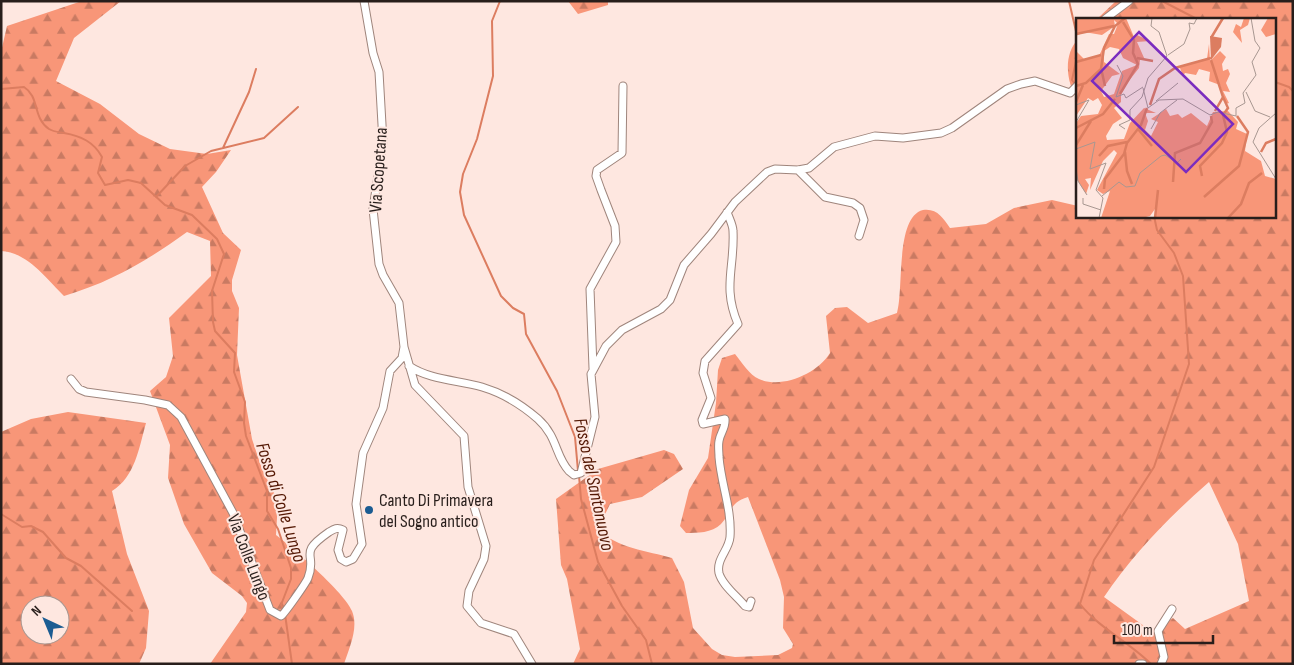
<svg xmlns="http://www.w3.org/2000/svg" width="1294" height="665" font-family="'Sofia Sans Condensed',sans-serif">
	<style>
		.forest { fill: url(#forest-firs); fill-rule: evenodd }
		.lines { fill: none; stroke-linecap: round; stroke-linejoin: round }
		.stream { stroke: #dc7d60; stroke-width: 2 }
		.minor-casing { stroke: #9f857c; stroke-width: 9 }
		.minor { stroke: #fff; stroke-width: 7 }
		.poi-dot { fill: #1b5c92; stroke: #fee7e0; stroke-width: 2 }
		.labels { text-anchor: middle; stroke-width: 4; stroke-linejoin: round; paint-order: stroke }
		.street-label { font-size: 18px; fill: #281e1b; stroke: #fee7e0 }
		.poi-label { font-size: 18px; fill: #281e1b; stroke: #fee7e0; text-anchor: start }
		.water-label { font-size: 19px; font-style: italic; fill: #541804; stroke: #fee7e0 }
		.inset-river { fill: none; stroke: #dc7d60; stroke-width: 2.5 }
		.inset-road { fill: none; stroke: #a89791; stroke-width: 1 }
		.view { fill: #7b2cbf; fill-opacity: 0.15; stroke: #7b2cbf; stroke-width: 2.5 }
		.inset-edge { fill: none; stroke: #281e1b; stroke-width: 2.5 }
	</style>
	<defs>
		<pattern id="forest-firs" width="22" height="20" patternUnits="userSpaceOnUse" patternTransform="scale(1.25)"><rect width="22" height="20" fill="#f89678"/><path d="M5 1l3.5 6h-7zM16 11l3.5 6h-7z" fill="#c97a62"/></pattern>
	</defs>
	<rect width="100%" height="100%" fill="#fee7e0"/>
	<!-- forest -->
	<path class="forest" d="M82,1H121L74,38L56,81L100,104L139,134L170,149L207,154L231,150L216,172L202,187L223,233L241,250L232,280V291L239,308L237,355L252,439L262,469L278,501L276,535C293,548 345,593 352,611C359,628 349,648 344,664H210L246,612L247,603L242,596L212,573L184,524L168,478L170,445L150,391L166,377L173,356L169,318L211,276L210,241L187,232C145,262 113,281 64,296C47,279 27,252 1,251V52L7,26Z
		M568,1H608V5L578,14Z
		M1116,1H1293V664H573L580,649L567,579L561,565L556,499L598,469L664,450L674,454L683,469L642,497L610,504L598,529C616,548 648,551 672,558L684,582L693,628L712,649L722,655L735,657L778,655L792,648L793,644L783,628L784,597L780,580L748,497C730,502 732,512 721,524C712,533 697,533 686,533L680,526L689,490L708,458L716,403L718,370L722,358L735,354C741,361 750,376 759,379C782,389 817,374 830,353L826,316L835,308L847,307L868,323L897,313C904,289 895,217 923,210C937,208 943,218 950,228L986,224L1014,208L1052,200L1078,206V216H1275V19H1097ZM1209,482L1238,544L1249,601L1185,629L1173,618L1151,631L1104,597C1133,554 1170,516 1209,482Z
		M1078,39V100C1066,83 1063,55 1078,39Z
		M68,412L146,423C139,448 135,477 112,491L127,554L149,611L146,648L139,664H1V432L31,419ZM30,605H60V635H30Z"/>
	<g class="lines">
		<!-- stream -->
		<path class="stream" d="M500,1L492,21L493,76L477,139L463,174L460,192L464,215L501,296L513,308L524,314L526,334L557,391L575,437L578,471
			M1069,1L1078,40
			M1162,1L1197,19
			M1275,82L1289,87L1293,91
			M1075,84L1072,80L1078,52
			M1,89L24,87C40,97 32,117 49,129C54,132 59,132 64,133C81,136 94,142 102,157L98,173L105,185L128,180L141,183L165,205L192,215L217,239L224,254L212,291L213,322L215,331L235,353L234,372L245,402L244,423L246,436L267,491V511L278,529L291,568V579L281,605L284,610
			M223,148L249,92L256,69
			M156,197L185,166L211,151L264,138L298,107
			M579,476L581,499L598,562L622,606L646,640L652,664
			M1,514L22,527L31,526L43,532L66,558L81,566L132,611
			M285,614L292,664
			M1151,664C1129,642 1099,628 1080,604L1094,560L1154,467L1189,364L1183,276L1174,253L1157,230L1154,216"/>
		<!-- minor casing -->
		<g class="minor-casing">
			<path id="minor" d="M364,1L373,53L379,72L383,142L373,209L379,264L383,275L399,303L404,347L415,385L464,436L468,487L486,546L484,559L469,591L467,606L481,623L514,634L532,664
				M1105,19L1129,1
				M798,170L825,197L853,203L860,208L864,220L859,236
				M727,212C729,218 733,225 733,231C735,267 722,287 738,324L705,361L703,373L711,398L702,420L703,424L725,419C726,428 720,433 719,441C718,446 719,452 719,457C721,484 732,509 730,537C729,550 716,559 719,573C722,585 737,596 745,606L749,607L751,601
				M409,366C430,380 457,380 482,387C502,393 522,405 538,419C558,437 555,456 569,471L574,475L581,473L595,417L591,374L606,346L622,330L661,309L670,300L684,265L711,234L735,202L767,172L775,169L798,170L809,168L834,147L875,136L903,138L941,133L952,128L1007,89L1021,84L1035,81L1070,93L1078,85
				M593,368L590,289L616,242L615,226L601,190L596,176L597,170L622,153L623,86
				M71,379L79,389L86,392L145,400L168,405L181,417L233,513L270,610L281,616C285,613 306,583 308,578C318,553 296,555 329,532C334,529 337,527 343,530L338,550L341,559L346,562L353,559L362,544L356,504L363,453L383,408L390,371L402,358L404,347
				M1139,664H1143
				M1161,664L1164,657L1158,631L1172,609"/>
		</g>
		<!-- minor -->
		<use href="#minor" class="minor"/>
	</g>
	<!-- markers -->
	<circle class="poi-dot" cx="369" cy="510" r="5"/>
	<g class="labels">
		<!-- street labels -->
		<g class="street-label">
			<text transform="translate(378 170) rotate(-86)" y="6">Via Scopetana</text>
			<text transform="translate(249 557) rotate(69)" y="6">Via Colle Lungo</text>
		</g>
		<!-- poi labels -->
		<g class="poi-label">
			<text x="379" y="506">Canto Di Primavera<tspan x="379" dy="21">del Sogno antico</tspan></text>
		</g>
		<!-- water labels -->
		<g class="water-label">
			<text transform="translate(595 484) rotate(78)" y="7">Fosso del Santonuovo</text>
			<text transform="translate(282 502) rotate(72)" y="7">Fosso di Colle Lungo</text>
		</g>
	</g>
	<!-- overview -->
	<g transform="translate(1076 18)">
		<rect width="200" height="200" fill="#fee7e0"/>
		<path d="M0,0H50L58,19L61,17L74,23L61,24L69,42H64L63,50L45,73V84L38,90L46,100L37,106L30,118L31,122L48,121L54,105L68,90L80,95H69L72,103L69,112L75,118L82,104L75,101L90,91L94,98L102,96L106,100L115,95L131,108L137,94L152,93L162,104L160,111L171,116L169,133L185,143L189,158L200,161V200H80L79,191L74,198L66,200H25L34,173L27,176L21,172L41,135L38,132L27,143L14,172L15,160L9,161L13,167L10,176L0,160V105L5,98L22,96L26,87L22,80L17,83L12,80L0,98V33L8,41L23,38L33,16H38L42,6L38,2L39,8L26,17L8,14L0,18ZM34,29L43,31L47,40L61,47L46,53L38,76L28,79L25,73L36,58L44,56L28,44V33ZM168,0H174L172,7L164,12L166,25L157,14L160,6L165,9ZM192,0H200V16L190,19L185,12ZM133,26L134,43L144,33L150,39L146,46L147,53L152,51L154,56L150,65L154,74L147,73L153,85L150,86L144,67L133,63L134,54L123,51L120,57L109,55L107,58L104,50L98,51L131,41Z" fill="#f89678" fill-rule="evenodd"/>
		<path d="M134,18L146,20L145,29L135,42Z" fill="#dc7d60"/>
		<path class="inset-river" d="M0,16L38,8M135,20L147,0M61,40L77,43M135,42L147,79L139,93M0,44L25,37M25,50L29,68M0,68L10,65L25,51L28,30L39,8L49,0M44,76L62,46L57,35L58,22L47,4M0,84L7,67M74,87L83,61L99,50L135,40M0,110L27,96L39,81M62,111L76,128M0,127L15,103M49,134L51,153L56,166M185,134L190,125L200,121M23,138L32,128L51,124M126,158L124,148L146,125L151,114L147,97L152,90L147,79M97,164L99,135L124,125L136,104L135,98M28,171L29,161L48,136L51,125L65,107L71,90M128,179L163,148L172,114L161,98M79,200L82,172M152,200L165,186L173,165L186,155"/>
		<path class="inset-road" d="M92,37L108,26L114,11L113,5L118,6L121,0M41,47L47,58L40,79L48,76L50,80L67,69M67,70L72,90L83,82L107,81L134,97L142,94L160,98V90L169,85L167,75L180,57L176,44L184,30L179,23L175,0M170,74L179,93L194,99M80,83L102,65M0,87L13,82L0,104M200,95L183,110L177,124L200,161M49,111L43,107L54,102V92L66,79L72,60L91,38L83,14L75,8L76,0M75,111L84,95L101,82M0,131L19,124L14,151L30,145L20,172L27,180L23,200M0,151L2,163L11,177M26,178L43,164L50,169L59,168L64,155L85,138L89,137L101,145L105,141M7,180V186L25,192"/>
		<path class="view" d="M63,14L157,106L110,154L16,63Z"/>
		<rect width="200" height="200" class="inset-edge"/>
	</g>
	<!-- border -->
	<rect width="1294" height="665" fill="none" stroke="#281e1b" stroke-width="5"/>
	<!-- north arrow -->
	<g transform="translate(45 620) rotate(316)"><circle r="24" fill="#fee7e0" stroke="#a89791"/>
	<path d="M0-4L9 19L0 12L-9 19Z" fill="#1b5c92"/>
	<text y="-8" font-size="14" font-weight="bold" text-anchor="middle" fill="#281e1b">N</text>
	</g>
	<!-- scale -->
	<path d="M1114 635v8h99v-8" fill="none" stroke="#281e1b" stroke-width="2.5"/>
	<text x="1122" y="635" font-size="15" fill="#281e1b" stroke="#fee7e0" stroke-width="4" paint-order="stroke">100 m</text>
</svg>
